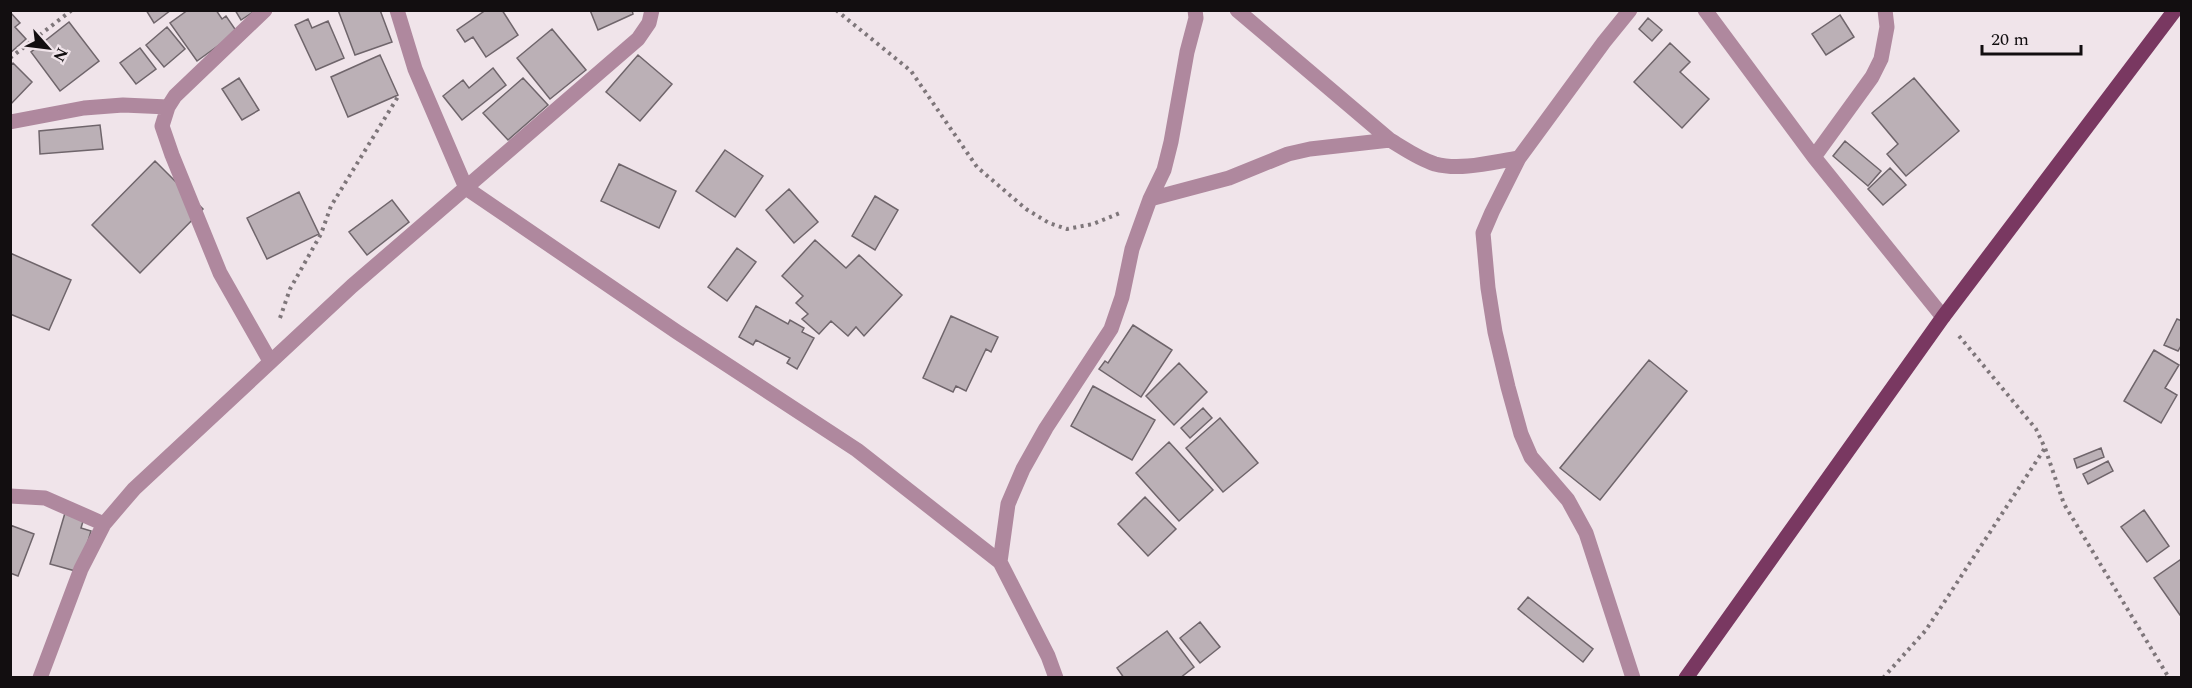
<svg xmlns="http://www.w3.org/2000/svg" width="2192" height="688" font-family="Spectral,serif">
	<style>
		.building { fill: #bbb0b6; stroke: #6f656b; stroke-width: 1.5 }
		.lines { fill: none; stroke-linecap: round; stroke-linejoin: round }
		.path { stroke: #7e767a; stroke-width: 4; stroke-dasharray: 3 4.5; stroke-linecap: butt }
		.minor { stroke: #af889e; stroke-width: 15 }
		.primary { stroke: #793861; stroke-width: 15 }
	</style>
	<rect width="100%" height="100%" fill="#f0e4ea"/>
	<!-- building -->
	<path class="building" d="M146,10H171L154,23Z
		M188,10H216L222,19L226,16L237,32L197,61L170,23Z
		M235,10H256L241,20Z
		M338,10H380L392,42L355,55Z
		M486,10H502L518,35L486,57L473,37L465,42L457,30Z
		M590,10H632L633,14L598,30Z
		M10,12L20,23L15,27L26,39L10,53Z
		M1840,15L1854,37L1826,55L1812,34Z
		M1648,18L1662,30L1652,41L1639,29Z
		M308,19L312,28L328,21L344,58L316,70L295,25Z
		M69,22L99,61L60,91L31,52Z
		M167,27L185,49L164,67L146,45Z
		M552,29L586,70L550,99L517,58Z
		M1670,43L1690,62L1680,72L1709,99L1682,128L1634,82Z
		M140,48L156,69L136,84L120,63Z
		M380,55L398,95L348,117L331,77Z
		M638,55L672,84L640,121L606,92Z
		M13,63L32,82L10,105V66Z
		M493,68L506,85L462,120L443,96L463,80L469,88Z
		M239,78L259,110L242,120L222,89Z
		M523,78L548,105L508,140L483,113Z
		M1914,78L1959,131L1906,176L1887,154L1898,144L1872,113Z
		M100,125L103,149L40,154L39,131Z
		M1845,141L1881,171L1868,186L1833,156Z
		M725,150L763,176L735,217L696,191Z
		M155,161L203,209L140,273L92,225Z
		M619,164L676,191L659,228L601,201Z
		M1890,168L1906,185L1883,205L1868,189Z
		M789,189L818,222L794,243L766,210Z
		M299,192L319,234L267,259L247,218Z
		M875,196L898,210L875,250L852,236Z
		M392,200L409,222L367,255L349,232Z
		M815,240L846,268L859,255L902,295L864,336L856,327L848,336L831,321L819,334L802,319L808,314L796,303L803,296L782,276Z
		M737,248L756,262L727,301L708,287Z
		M10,253L71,280L49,330L10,314Z
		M756,306L788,324L790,320L804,328L802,332L814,338L797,369L787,363L790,358L756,340L753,345L739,337Z
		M951,316L998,337L991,352L986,349L966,391L956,386L953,392L923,378Z
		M2177,319L2182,321V344L2178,351L2164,345Z
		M1133,325L1172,350L1141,397L1099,369L1105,361L1108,363Z
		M2154,350L2179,365L2165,388L2177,395L2161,423L2124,401Z
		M1649,360L1687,391L1600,500L1560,468Z
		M1179,363L1207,392L1174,425L1146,396Z
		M1093,386L1155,420L1132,460L1071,426Z
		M1203,408L1212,418L1190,438L1181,428Z
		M1220,418L1258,463L1223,492L1186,448Z
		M1169,442L1213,490L1179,521L1136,473Z
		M2101,448L2104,457L2077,468L2074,459Z
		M2108,461L2113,471L2088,484L2083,474Z
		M1145,497L1176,529L1148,556L1118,524Z
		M2144,510L2169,546L2147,562L2121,527Z
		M65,513L84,518L81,528L91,531L79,572L50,564Z
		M10,525L34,534L18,576L10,573Z
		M2180,560L2182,562V614L2180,615L2154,578Z
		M1528,597L1593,649L1583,662L1518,609Z
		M1200,622L1220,647L1200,663L1180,638Z
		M1167,631L1194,667L1180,678H1124L1117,668Z"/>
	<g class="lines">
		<!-- path -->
		<path class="path" d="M836,10L911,71L977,167L1026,209L1049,223L1067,229L1093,224L1120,213
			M10,58L72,10
			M280,318L290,289L321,234L331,206L399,95
			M1959,336L2036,429L2045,448L2064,504L2169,678
			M1883,678L1926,630L2045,448"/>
		<!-- minor -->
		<path class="minor" d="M265,10L175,96L168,107L162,126L172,155L220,273L270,361
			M397,10L415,69L466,188L677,332L857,450L1000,562L1048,656L1056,678
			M1237,10L1390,140C1405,149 1419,159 1435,164C1461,171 1493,162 1519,158
			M1630,10L1604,42L1519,158L1492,212L1483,233L1488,288L1495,332L1508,387L1521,434L1531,457L1568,500L1586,533L1633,678
			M1705,10L1814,157L1943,317
			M10,122L84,108L123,105L168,107
			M1814,157L1872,77L1881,59L1887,27L1885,10
			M1150,199L1229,178L1288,154L1310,149L1390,140
			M10,496L45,498L104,524
			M1000,562L1008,504L1023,469L1046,428L1111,329L1122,297L1132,249L1150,199L1164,170L1171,142L1187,52L1196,18L1195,10
			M40,678L81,569L104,524L134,489L352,286L638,39L649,23L652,10"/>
		<!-- primary -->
		<path class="primary" d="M1686,678L1943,317L2175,10"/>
	</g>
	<!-- border -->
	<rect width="2192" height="688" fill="none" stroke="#120e10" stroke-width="24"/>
	<!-- north arrow -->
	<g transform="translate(48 48) rotate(118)" stroke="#f0e4ea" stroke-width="4.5" paint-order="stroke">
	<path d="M0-4.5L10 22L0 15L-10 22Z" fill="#120e10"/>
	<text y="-9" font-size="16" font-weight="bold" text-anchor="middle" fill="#120e10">N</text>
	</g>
	<!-- scale -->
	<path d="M1982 45v9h99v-9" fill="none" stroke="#120e10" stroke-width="3"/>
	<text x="1991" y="45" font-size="18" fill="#120e10" stroke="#f0e4ea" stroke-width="4.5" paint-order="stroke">20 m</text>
</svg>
